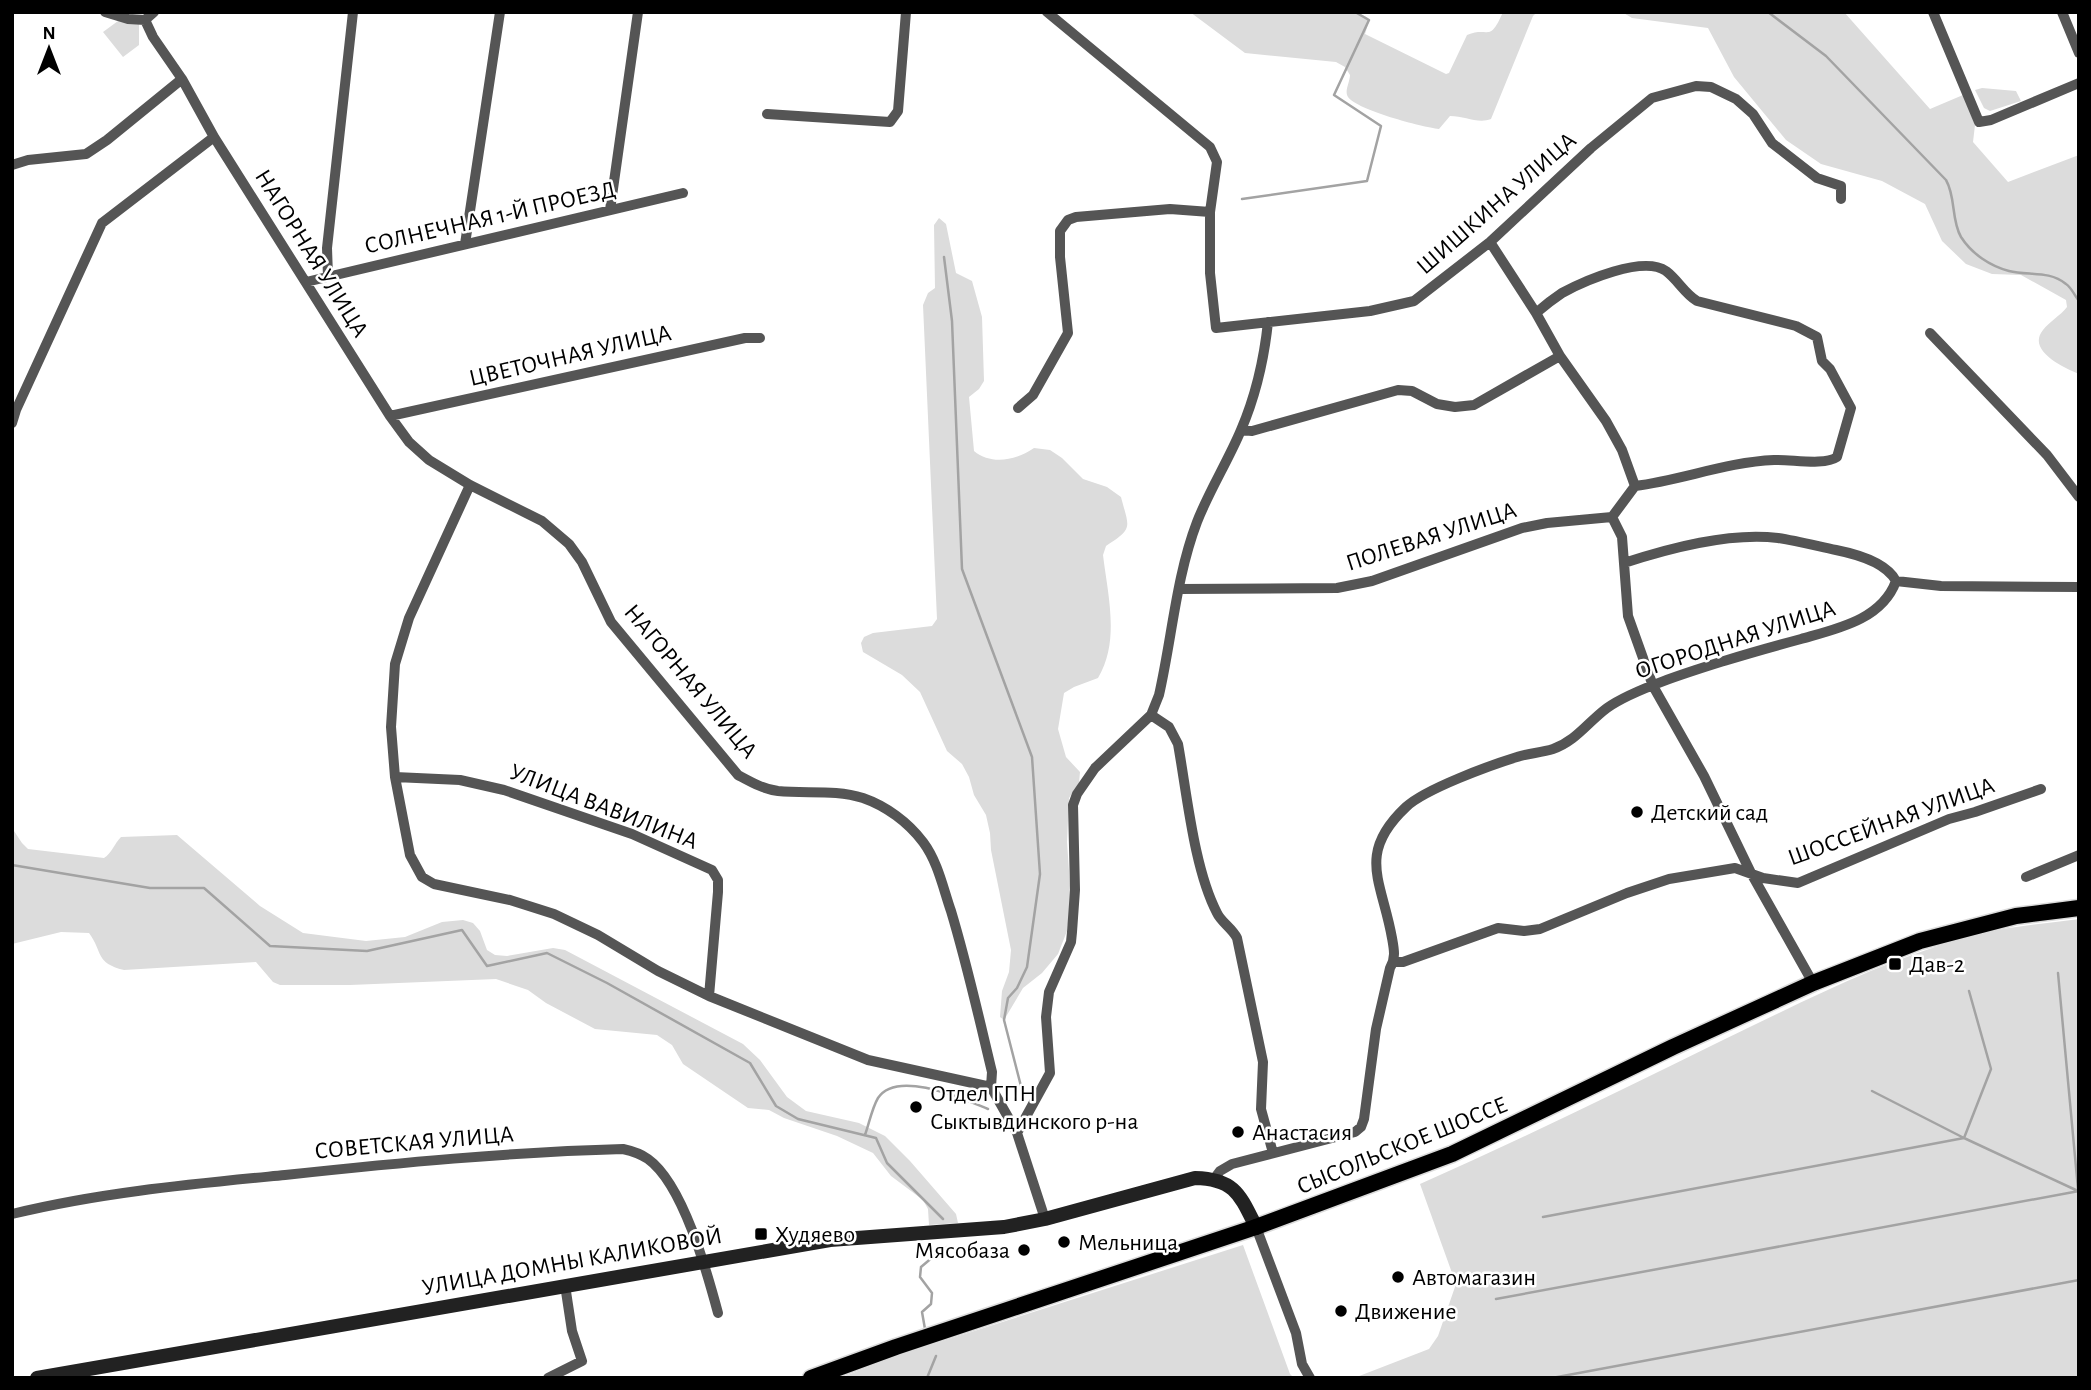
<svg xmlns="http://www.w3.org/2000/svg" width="2091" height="1390" font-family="'Alegreya Sans',sans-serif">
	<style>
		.green { fill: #dcdcdc }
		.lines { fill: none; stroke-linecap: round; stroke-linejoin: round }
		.stream { stroke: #a3a3a3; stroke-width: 2.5 }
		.primary-casing { stroke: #dbdbdb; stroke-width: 19 }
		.trunk-casing { stroke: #dbdbdb; stroke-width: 19 }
		.minor { stroke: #555; stroke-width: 10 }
		.secondary { stroke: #222; stroke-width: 14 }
		.primary { stroke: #000; stroke-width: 16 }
		.trunk { stroke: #000; stroke-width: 16 }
		.poi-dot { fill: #000; stroke: #fff; stroke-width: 2.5 }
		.labels { text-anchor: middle; stroke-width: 5; stroke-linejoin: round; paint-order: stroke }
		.street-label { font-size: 24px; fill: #000; stroke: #fff }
		.poi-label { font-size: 24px; fill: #000; stroke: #fff; text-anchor: start }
	</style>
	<rect width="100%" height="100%" fill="#fff"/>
	<!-- green -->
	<path class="green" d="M1190,12H1357L1368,18L1369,21L1365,34L1446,74L1449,73L1467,35C1489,26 1489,44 1503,12H1537L1533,16L1491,119C1478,124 1465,116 1450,116L1439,129C1422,127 1357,110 1348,97C1344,91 1350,82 1350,75L1345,67L1336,62L1245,53Z
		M1622,12H1844L1930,109L1963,95L1975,125L1973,142L2008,182L2079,155V374C2065,368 2026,351 2043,330C2050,321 2060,316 2067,307L2066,300L2021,275L1992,274L1966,264L1942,241L1925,204L1882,181L1821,164L1786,140L1734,77L1708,28L1632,18Z
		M118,21L139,24V45L123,57L103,32Z
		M1982,88L2016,91L2021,101L1990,111L1984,108L1975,90Z
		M939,218L946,224L956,273L972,281L982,317L984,381L979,389L969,397L974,451C991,465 1015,461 1034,448L1050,450L1062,458L1083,479L1107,487L1121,497C1129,528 1134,528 1106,546L1103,555C1108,596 1120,641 1098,678L1074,687L1064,693L1058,729L1066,757L1080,772L1079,783L1069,798L1067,842L1071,900L1067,931L1058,954L1042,973L1023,988L1004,1020L1000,1017L1002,991L1009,972L1011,950L991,850L990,833L986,815L974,795L969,777L962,764L947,751L920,692L902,675L863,652L861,643L864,637L873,633L932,626L937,619L923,305L928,293L935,288L934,225Z
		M12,828L22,843L28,849L104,858C112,853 114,844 121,837L177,835L260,906L303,933L366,941L405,937L442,922L463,920L473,923L480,931L487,950L495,955L507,956L553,948L565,950L743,1044L760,1060L787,1097L806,1111L859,1123L885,1136L910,1161L956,1214L958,1223L929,1225L928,1209L923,1200L891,1176L873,1153L837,1136L784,1118L769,1110L748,1108L683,1064L672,1045L657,1035L595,1029L546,1003L528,990L496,979L350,985H280L273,982L256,962L124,970C95,963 103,952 89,933L61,932L12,944Z
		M2079,919V1378H1354L1429,1349L1438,1336L1456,1284L1420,1184C1522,1139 1621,1090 1721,1041C1800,1003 1879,962 1964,938C2001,927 2041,924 2079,919Z
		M1243,1245L1290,1374L1294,1378H840L899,1355Z"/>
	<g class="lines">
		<!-- stream -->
		<path class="stream" d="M1768,12L1826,56L1946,180C1956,197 1951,220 1961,237C1972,254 1990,266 2009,271C2028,276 2049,270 2066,284C2071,287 2075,296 2079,301
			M1242,199L1367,181L1381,126L1334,95L1369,20L1355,12
			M944,257L952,321L962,569L1032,757L1040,874L1027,967L1017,988L1008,998L1004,1020L1023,1094
			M12,865L150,888H204L270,946L367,951L462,930L487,966L547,953L607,983L750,1063L776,1106L798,1119L876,1138L887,1163L943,1219
			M2058,973L2078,1189
			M1872,1091L1964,1138L1991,1069L1969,991
			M865,1135C869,1124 872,1108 878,1098C897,1069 963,1099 988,1109
			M1543,1217L1964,1138L2078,1191
			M1496,1299L2079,1191
			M925,1329L922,1312L931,1304L932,1293L920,1277L921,1267L940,1251L947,1247
			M927,1378L936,1356
			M1552,1378L2079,1280"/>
		<!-- primary casing -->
		<g class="primary-casing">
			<path id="primary" d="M1256,1227L1452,1154L1673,1047L1813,983L1920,941L2016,916L2079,908"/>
		</g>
		<!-- trunk casing -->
		<g class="trunk-casing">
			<path id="trunk" d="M811,1378L896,1347L1256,1227"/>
		</g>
		<!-- minor -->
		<path class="minor" d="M105,12L128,19L145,20
			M1047,12L1210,147L1217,162L1210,212V273L1216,328L1370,311L1414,301L1490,242L1591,148L1652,98L1696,86L1711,87L1736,99L1753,114L1772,143L1817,178L1841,186V199
			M1933,12L1979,122L1991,120L2079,83
			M2062,12L2079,53
			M145,20L153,37L182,79L214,137L390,416L409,442L429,460L470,485L542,521L569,544L582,562L611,622L738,775C751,782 763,789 778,791C806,794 835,789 863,798C886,806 908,822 923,842C938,862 943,888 951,911C967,964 979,1018 992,1072L991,1087L1017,1133L1045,1219
			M145,20L154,12
			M767,114L890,122L898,111L906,12
			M12,165L28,160L86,154L107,140L182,79
			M610,210L638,12
			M1490,242L1536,313L1560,356L1606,421L1622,450L1635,486L1612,517
			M465,244L500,12
			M328,276L327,248L353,12
			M306,282L683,193
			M1536,313C1544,306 1553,299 1562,293C1584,281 1643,255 1666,271C1678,280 1684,293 1697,301L1796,326L1817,337L1822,361L1830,369L1851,408L1837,457C1824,466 1791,459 1774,460C1727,462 1682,480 1635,486
			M1930,333L2047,455L2079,497
			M1018,408L1033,395L1068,333L1060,257V231L1068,220L1076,217L1170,209L1210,212
			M390,416L745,338H760
			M12,423L16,410L102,223L214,137
			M1241,430L1252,431L1398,390L1412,391L1437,404L1455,407L1474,405L1560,356
			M470,485L409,618L395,664L391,727L395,777L410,855L422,877L434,884L510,900L554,914L598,935L658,971L709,996L868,1060L991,1087
			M1612,517L1622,537L1628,616L1653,686L1704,776L1751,873L1813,983
			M1624,563C1670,548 1729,532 1778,538C1797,541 1817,546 1836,550C1856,554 1886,562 1896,581
			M1179,589L1337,588L1372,581L1522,528L1547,523L1612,517
			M1151,715L1169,727L1178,744C1187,794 1194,869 1217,913C1221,922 1232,928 1237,938L1263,1062L1261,1109L1273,1153
			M395,777L460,780L504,790L632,834L712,870L718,880V892L709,996
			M2026,877L2079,855
			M1394,962H1403L1498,928L1524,931L1540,929L1627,893L1669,879L1735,868L1763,878L1798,883L1949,819L1975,812L2041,789
			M1017,1133L1050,1073L1046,1017L1049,992L1071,942L1072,932L1075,890L1073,805L1077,794L1095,768L1151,715L1159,695C1172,638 1176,577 1197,522C1209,491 1228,461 1241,430C1256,395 1264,360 1268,322
			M1214,1179L1220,1171L1232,1164L1355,1132L1361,1127L1364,1119L1376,1029L1390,968C1396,958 1394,949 1392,938C1382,881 1356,854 1406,807C1425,789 1491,765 1517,757C1528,753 1541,753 1553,749C1576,741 1588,722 1607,708C1634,689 1692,671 1724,661C1750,653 1775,646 1801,639C1836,629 1882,620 1896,581L1941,586L2079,587
			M12,1214C102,1192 193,1184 285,1175C397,1163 510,1152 623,1149C632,1151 641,1154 648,1159C683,1184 707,1272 718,1313
			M1256,1227L1296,1333L1302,1364L1310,1378
			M548,1378L582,1361L572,1331L565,1285"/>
		<!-- secondary -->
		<path class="secondary" d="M37,1378L830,1240L1004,1227L1045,1219L1195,1178C1235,1179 1240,1195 1256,1227"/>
		<!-- primary -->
		<use href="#primary" class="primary"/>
		<!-- trunk -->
		<use href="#trunk" class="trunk"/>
	</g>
	<!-- markers -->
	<g class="poi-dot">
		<circle cx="1637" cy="812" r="7"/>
		<rect x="1888" y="957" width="14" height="14" rx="3.5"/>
		<circle cx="916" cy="1107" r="7"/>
		<circle cx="1238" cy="1132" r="7"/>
		<rect x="754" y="1227" width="14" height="14" rx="3.5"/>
		<circle cx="1064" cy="1242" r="7"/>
		<circle cx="1024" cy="1250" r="7"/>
		<circle cx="1398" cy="1277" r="7"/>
		<circle cx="1341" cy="1311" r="7"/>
	</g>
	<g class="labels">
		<!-- street labels -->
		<g class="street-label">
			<text transform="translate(1496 203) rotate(-41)" y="8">ШИШКИНА УЛИЦА</text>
			<text transform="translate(490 217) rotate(-13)" y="8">СОЛНЕЧНАЯ 1-Й ПРОЕЗД</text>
			<text transform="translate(312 253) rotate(58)" y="8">НАГОРНАЯ УЛИЦА</text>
			<text transform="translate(570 355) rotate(-13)" y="8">ЦВЕТОЧНАЯ УЛИЦА</text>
			<text transform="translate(1431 536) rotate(-18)" y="8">ПОЛЕВАЯ УЛИЦА</text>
			<text transform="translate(1735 639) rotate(-18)" y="8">ОГОРОДНАЯ УЛИЦА</text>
			<text transform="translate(691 681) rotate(50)" y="8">НАГОРНАЯ УЛИЦА</text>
			<text transform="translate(604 806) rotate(21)" y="8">УЛИЦА ВАВИЛИНА</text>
			<text transform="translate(1891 821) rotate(-20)" y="8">ШОССЕЙНАЯ УЛИЦА</text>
			<text transform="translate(414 1142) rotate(-5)" y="8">СОВЕТСКАЯ УЛИЦА</text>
			<text transform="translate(1402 1145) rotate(-22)" y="8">СЫСОЛЬСКОЕ ШОССЕ</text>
			<text transform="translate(572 1261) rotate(-10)" y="8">УЛИЦА ДОМНЫ КАЛИКОВОЙ</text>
		</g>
		<!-- poi labels -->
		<g class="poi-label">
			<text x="1651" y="820">Детский сад</text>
			<text x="1909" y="972">Дав-2</text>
			<text x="930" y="1101">Отдел ГПН<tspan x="930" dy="28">Сыктывдинского р-на</tspan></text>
			<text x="1252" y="1140">Анастасия</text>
			<text x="775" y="1242">Худяево</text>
			<text x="1078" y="1250">Мельница</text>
			<text x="1010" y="1258" text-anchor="end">Мясобаза</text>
			<text x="1412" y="1285">Автомагазин</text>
			<text x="1355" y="1319">Движение</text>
		</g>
	</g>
	<!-- border -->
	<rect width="2091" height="1390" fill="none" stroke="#000000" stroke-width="28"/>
	<!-- north arrow -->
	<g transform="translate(49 49)" stroke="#ffffff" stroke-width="5" paint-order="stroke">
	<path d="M0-5L12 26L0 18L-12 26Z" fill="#000000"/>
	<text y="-10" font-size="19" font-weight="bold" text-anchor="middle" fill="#000000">N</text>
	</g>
</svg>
